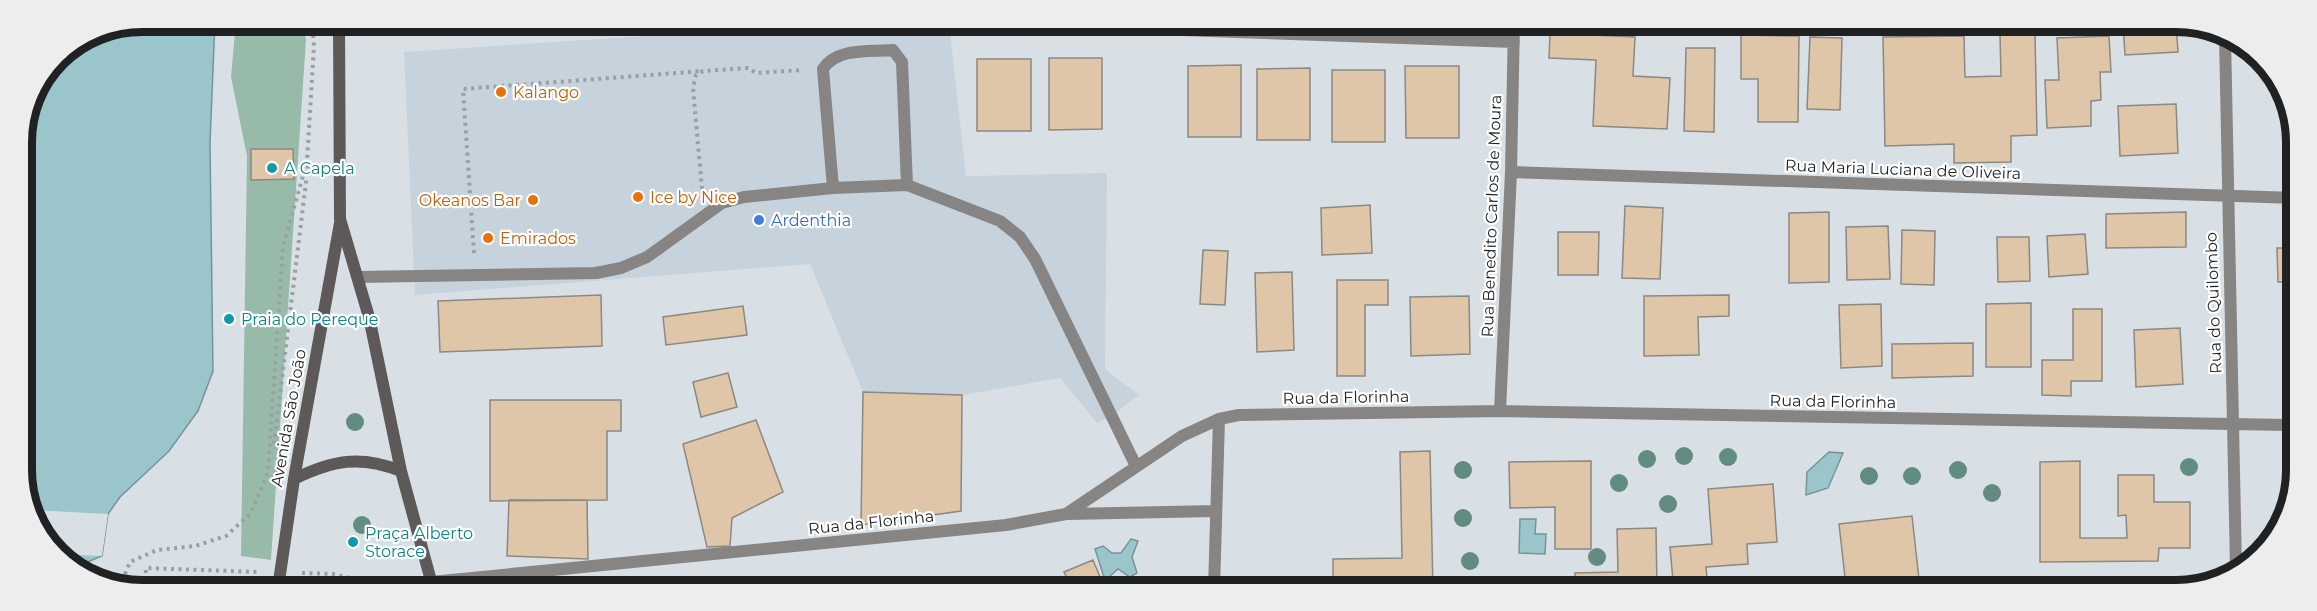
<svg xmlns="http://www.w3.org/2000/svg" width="2317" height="611" font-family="Montserrat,sans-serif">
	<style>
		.built { fill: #c6d3dc }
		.green { fill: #98bba9 }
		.water { fill: #9ac6cb; stroke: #759499; stroke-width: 1.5 }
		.pier { fill: #d9e0e5 }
		.building { fill: #dfc6a9; stroke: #8c8882; stroke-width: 1.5 }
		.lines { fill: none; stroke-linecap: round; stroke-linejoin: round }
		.path { stroke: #9a9fa3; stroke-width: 4; stroke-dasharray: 3 4.5; stroke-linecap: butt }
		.service { stroke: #878484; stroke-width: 12 }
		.minor { stroke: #878484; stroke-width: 12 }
		.secondary { stroke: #5e5959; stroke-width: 12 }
		.tree { fill: #628c81 }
		.food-dot { fill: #e8710a; stroke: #fff; stroke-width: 2 }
		.culture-dot { fill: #0f9aa8; stroke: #fff; stroke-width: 2 }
		.shop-dot { fill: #3f7fe0; stroke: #fff; stroke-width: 2 }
		.labels { text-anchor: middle; stroke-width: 4.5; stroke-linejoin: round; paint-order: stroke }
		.food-label { font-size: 16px; fill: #c56008; stroke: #fff; text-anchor: start }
		.culture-label { font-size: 16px; fill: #0d838f; stroke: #fff; text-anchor: start }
		.street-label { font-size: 16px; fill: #1f2123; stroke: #fff }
		.shop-label { font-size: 16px; fill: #366cbe; stroke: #fff; text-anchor: start }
		.rim { fill: none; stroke: #1f2123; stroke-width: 8 }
	</style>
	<rect width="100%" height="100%" fill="#d9e0e5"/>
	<!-- built -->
	<path class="built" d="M857,22H949L966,176L1107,173L1105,369L1139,395L1113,415L1097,423L1060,378L962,395L863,392L810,264L415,295L404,52Z"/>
	<!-- green -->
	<path class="green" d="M236,21H303L306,40L271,560L241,556L247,156L231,77Z"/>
	<!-- water -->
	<path class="water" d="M141,21H215L210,143L213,371L198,411L169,451L120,497L108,514L102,556L78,566L56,555L23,494L21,134L30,95L56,56L95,30Z
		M1829,452L1843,453L1828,488L1806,495L1807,472Z
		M1520,519H1536L1535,534H1546L1545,554L1519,553Z
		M1131,539L1138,541L1132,557L1137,573L1130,577L1118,569L1109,577H1104L1095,549L1103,546L1112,553H1121Z"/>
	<!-- pier -->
	<path class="pier" d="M32,510L108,514L102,556L55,554Z"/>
	<!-- building -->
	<path class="building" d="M447,21L627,22L447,33Z
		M2123,23H2176L2178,52L2125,55Z
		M1550,33L1635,37L1633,76L1670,78L1667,129L1593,126L1596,60L1549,58Z
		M2035,34L2037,135L2011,136V162L1954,163V144L1885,146L1883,37L1964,36L1965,77L2001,76L2000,35Z
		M1741,35L1799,36L1798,122H1758V79H1741Z
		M2109,36L2111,72H2100L2101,100L2091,101V126L2047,128L2045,80H2059L2057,38Z
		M1810,37L1842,38L1840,110L1807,109Z
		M1686,48H1715L1714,132L1684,131Z
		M1049,58H1102V129L1049,130Z
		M977,59H1031V131H977Z
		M1241,65V137H1188V66Z
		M1405,66H1459V138H1406Z
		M1310,68V140H1257V69Z
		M1332,70H1385V142H1332Z
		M2176,104L2178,153L2120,156L2118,106Z
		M251,149H293L294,179L251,180Z
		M1370,205L1372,253L1322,255L1321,208Z
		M1625,206L1663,208L1660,279L1622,278Z
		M1829,212V282L1789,283V213Z
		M2186,212V247L2106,248V214Z
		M1888,226L1890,279L1847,280L1846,227Z
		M1902,230L1935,231L1934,285L1901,284Z
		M1558,232H1599L1598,275H1558Z
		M2085,234L2088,274L2049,277L2047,236Z
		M1997,237H2029L2030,281L1998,282Z
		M2277,248H2294V282H2278Z
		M1203,250L1228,251L1225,305L1200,304Z
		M1292,272L1294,350L1257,352L1255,273Z
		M1337,280H1388V305H1365V376H1337Z
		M601,295L602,346L440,352L438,301Z
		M1729,295V316L1698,317L1699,355L1644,356V296Z
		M1469,296L1470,354L1411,356L1410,297Z
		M2031,303V367H1986V304Z
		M1881,304L1882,366L1841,368L1839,305Z
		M743,306L747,335L666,345L663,317Z
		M2073,309H2102V381H2071V396L2042,395V360H2073Z
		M2180,328L2183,384L2136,387L2134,330Z
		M1973,343V376L1892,378V344Z
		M728,373L737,407L701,417L693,382Z
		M863,392L962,395L961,511L861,525Z
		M490,400H621V431H607V500L490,501Z
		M756,420L783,492L732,518L730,546L707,547L683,444Z
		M1430,451L1433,589H1405V586L1333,588V559L1402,558L1400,452Z
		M1591,461V549H1555V507L1510,508L1509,462Z
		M2080,461V538H2127L2126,515L2118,516V475H2154V502H2190V548H2159L2158,561L2040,562V462Z
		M1773,484L1777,542L1747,544L1748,564L1706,567L1707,578L1673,581L1670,547L1712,544L1708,489Z
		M509,500H587L588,559L507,556Z
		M1912,516L1919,579L1846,586L1839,524Z
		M1656,528L1657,589H1576L1575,573L1618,572L1617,529Z
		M1093,560L1105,589H1072L1064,572Z
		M1257,578L1307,579V589H1257Z
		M1500,584L1539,585V589H1500Z"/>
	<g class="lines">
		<!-- path -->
		<path class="path" d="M702,189L693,88L696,75L703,71L748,68L756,73L802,70
			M474,253L463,89L703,71
			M274,444L308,166
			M302,573L333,574L375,584
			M119,588L130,562L157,550L195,546L226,536L251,513L268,472L283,246L307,162L314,46L312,21
			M145,588L146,568L258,572
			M352,588L363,584L386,588"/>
		<!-- service -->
		<path class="service" d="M907,185L902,62L893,50C870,52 837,47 823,69L833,188L907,185L1000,221L1020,237L1035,259L1136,466
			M358,277L596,273L621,268L647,257L722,203L744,197L833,188"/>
		<!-- minor -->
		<path class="minor" d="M986,23L1514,42
			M2225,37L2236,568
			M1511,172L2294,198
			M1500,411L1511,172L1514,23
			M1068,514L1215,511
			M431,582L1006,525L1066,514L1182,436L1219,419L1239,415L1500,411L2294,425
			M1214,589L1219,419"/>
		<!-- secondary -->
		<path class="secondary" d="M339,21L340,219L369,317L401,471L433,588
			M294,479C333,460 360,455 401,471
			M278,588L294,479L340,223"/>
	</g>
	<!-- trees -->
	<g class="tree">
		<circle cx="355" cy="422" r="9"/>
		<circle cx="1684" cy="456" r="9"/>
		<circle cx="1728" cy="457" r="9"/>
		<circle cx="1647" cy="459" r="9"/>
		<circle cx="2189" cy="467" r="9"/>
		<circle cx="1463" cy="470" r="9"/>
		<circle cx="1958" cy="470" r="9"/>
		<circle cx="1869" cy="476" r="9"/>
		<circle cx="1912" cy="476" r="9"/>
		<circle cx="1619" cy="483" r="9"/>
		<circle cx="1992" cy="493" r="9"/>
		<circle cx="1668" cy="504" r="9"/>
		<circle cx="1463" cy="518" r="9"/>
		<circle cx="362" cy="525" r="9"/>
		<circle cx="1597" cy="557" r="9"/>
		<circle cx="1470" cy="561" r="9"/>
	</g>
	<!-- markers -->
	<g class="food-dot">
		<circle cx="501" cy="92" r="6"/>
		<circle cx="638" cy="197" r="6"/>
		<circle cx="533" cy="200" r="6"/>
		<circle cx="488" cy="238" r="6"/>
	</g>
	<g class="culture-dot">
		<circle cx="272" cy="168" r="6"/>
		<circle cx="229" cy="319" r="6"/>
		<circle cx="353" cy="542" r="6"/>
	</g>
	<circle class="shop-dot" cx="759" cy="220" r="6"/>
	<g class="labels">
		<!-- food labels -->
		<g class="food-label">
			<text x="513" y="98">Kalango</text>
			<text x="650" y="203">Ice by Nice</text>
			<text x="521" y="206" text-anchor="end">Okeanos Bar</text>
			<text x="500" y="244">Emirados</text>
		</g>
		<!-- culture labels -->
		<g class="culture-label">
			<text x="284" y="174">A Capela</text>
			<text x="241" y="325">Praia do Pereque</text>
			<text x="365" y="539">Praça Alberto<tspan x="365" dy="18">Storace</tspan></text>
		</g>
		<!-- street labels -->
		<g class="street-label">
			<text transform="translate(1903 169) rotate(2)" y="6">Rua Maria Luciana de Oliveira</text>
			<text transform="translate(1491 216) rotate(-88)" y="6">Rua Benedito Carlos de Moura</text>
			<text transform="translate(2213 303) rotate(-92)" y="6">Rua do Quilombo</text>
			<text transform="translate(1346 397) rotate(-1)" y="6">Rua da Florinha</text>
			<text transform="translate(1833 401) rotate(1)" y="6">Rua da Florinha</text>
			<text transform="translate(288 418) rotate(-80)" y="6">Avenida São João</text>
			<text transform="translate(871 522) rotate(-6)" y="6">Rua da Florinha</text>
		</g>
		<!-- shop labels -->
		<g class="shop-label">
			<text x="771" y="226">Ardenthia</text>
		</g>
	</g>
	<!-- crop -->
	<path d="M0 0H2317V611H0ZM142 32H2176A110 110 0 0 1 2286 142V470A110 110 0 0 1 2176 580H142A110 110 0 0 1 32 470V142A110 110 0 0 1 142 32Z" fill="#ededed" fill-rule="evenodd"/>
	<path class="rim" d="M142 32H2176A110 110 0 0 1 2286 142V470A110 110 0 0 1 2176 580H142A110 110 0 0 1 32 470V142A110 110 0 0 1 142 32Z"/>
</svg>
